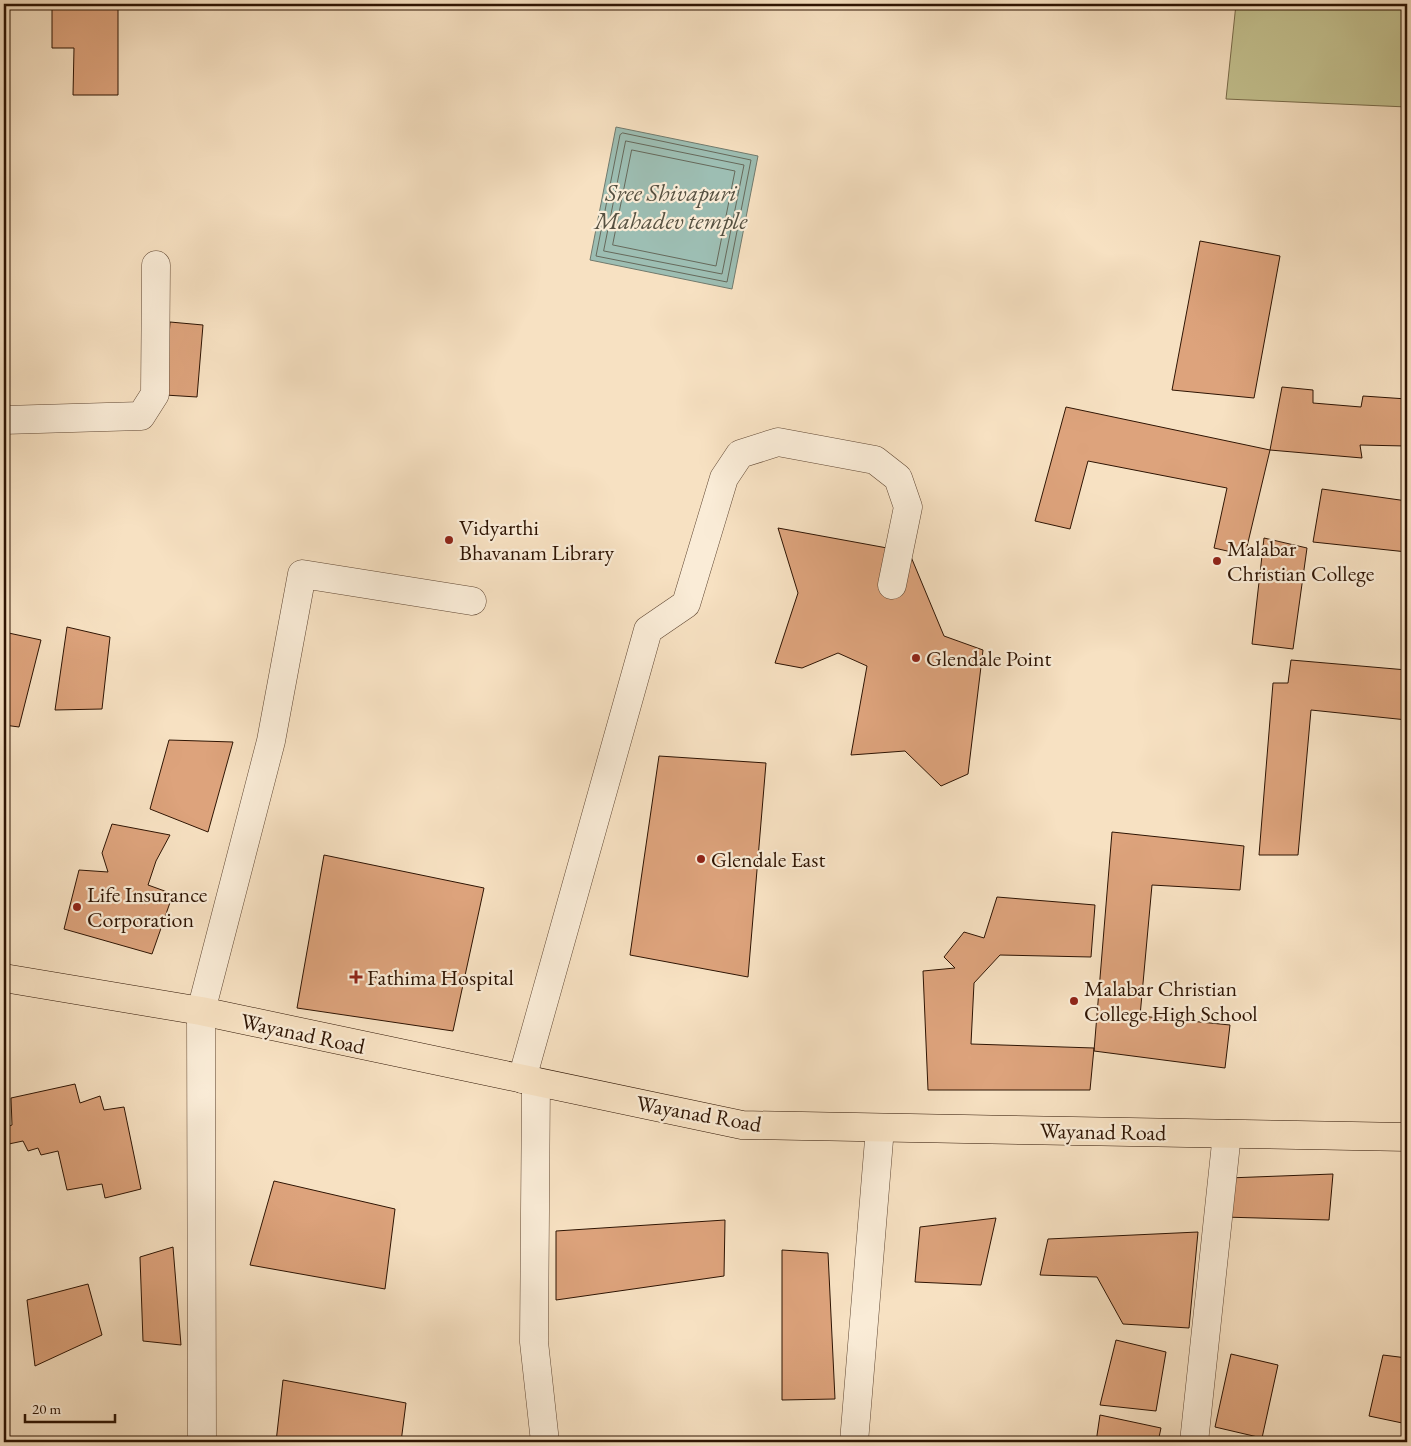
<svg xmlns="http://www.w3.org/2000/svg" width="1411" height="1446" font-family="'EB Garamond',serif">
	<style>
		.green { fill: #c3c18f; stroke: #786a49 }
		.water { fill: #9dbeb3; stroke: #717a6d }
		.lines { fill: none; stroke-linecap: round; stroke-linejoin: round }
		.shore { stroke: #66695b; stroke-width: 1 }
		.building { fill: #dda37c; stroke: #2e1403 }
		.street-casing { stroke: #604733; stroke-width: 29 }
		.primary-casing { stroke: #2e1403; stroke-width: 29 }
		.street { stroke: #faecd7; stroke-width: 28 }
		.primary { stroke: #f7e1c2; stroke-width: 28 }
		.poi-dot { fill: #8f2418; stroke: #faecd7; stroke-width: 2 }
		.labels { text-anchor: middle; stroke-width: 4.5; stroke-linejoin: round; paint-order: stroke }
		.poi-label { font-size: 22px; fill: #2e1403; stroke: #faecd7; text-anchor: start }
		.street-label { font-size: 22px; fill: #2e1403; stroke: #faecd7 }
		.water-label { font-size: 24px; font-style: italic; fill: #555041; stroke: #faecd7 }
	</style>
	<rect width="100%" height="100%" fill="#f7e1c2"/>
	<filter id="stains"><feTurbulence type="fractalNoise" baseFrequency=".004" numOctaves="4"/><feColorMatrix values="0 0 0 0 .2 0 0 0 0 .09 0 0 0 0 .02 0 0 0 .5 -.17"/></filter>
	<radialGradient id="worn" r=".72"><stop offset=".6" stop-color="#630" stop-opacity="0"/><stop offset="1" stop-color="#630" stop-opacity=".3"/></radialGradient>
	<!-- green -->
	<path class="green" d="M1236,4H1407V107L1226,99Z"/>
	<!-- water -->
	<path class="water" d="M616,127L758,156L732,289L590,260Z"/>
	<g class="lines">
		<!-- shore -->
		<path class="shore" d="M623,133L751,160L727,282L596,256L620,135Z
			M626,141L744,165L722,274L604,251Z
			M632,150L735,171L716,266L613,245Z"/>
	</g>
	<!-- building -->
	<path class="building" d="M52,4H118V95H73L74,48H52Z
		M1200,241L1280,256L1254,398L1172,390Z
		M170,322L203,325L197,397L165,395Z
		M1282,387L1313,390V403L1361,407L1363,396L1407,399L1405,446L1360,445L1362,458L1270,450Z
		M1066,407L1270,450L1245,555L1214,548L1227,488L1088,461L1070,529L1035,521Z
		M1322,489L1407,501V552L1313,542Z
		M778,528L909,552L944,636L983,650L968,774L941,786L905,751L851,755L867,666L838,653L802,668L775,663L798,593Z
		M1264,538L1307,548L1293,649L1252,644Z
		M67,627L110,637L102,709L55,710Z
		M4,632L41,640L19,727L4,725Z
		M1291,660L1407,670V720L1311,710L1298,855H1259L1273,683H1288Z
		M169,740L233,742L208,832L150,809Z
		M659,756L766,763L748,977L630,955Z
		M112,824L170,835L156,861L148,885L173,894L152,954L64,929L79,870L108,872L102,853Z
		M1112,832L1244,846L1240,890L1152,885L1140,1016L1230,1025L1225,1068L1094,1051Z
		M324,855L484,888L453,1031L297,1008Z
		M997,897L1095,905L1091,957L1000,955L974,983L971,1044L1094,1048L1090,1090H928L923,971L955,968L944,957L964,932L984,938Z
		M75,1084L80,1103L100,1096L104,1110L124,1107L141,1189L105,1198L102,1184L67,1190L58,1151L41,1155L38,1148L28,1151L23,1141L4,1145V1128L12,1125L11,1098Z
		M1333,1174L1329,1220L1223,1217L1228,1178Z
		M274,1181L395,1209L385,1289L250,1265Z
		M996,1218L981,1285L915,1282L920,1227Z
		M725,1220L724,1276L556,1300V1231Z
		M1198,1232L1189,1328L1123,1324L1097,1277L1040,1275L1048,1239Z
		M173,1247L181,1345L143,1341L140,1257Z
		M782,1250L828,1253L835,1399L782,1400Z
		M88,1284L102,1335L35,1366L27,1300Z
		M1116,1340L1166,1352L1156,1411L1100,1405Z
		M1231,1354L1278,1365L1262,1438L1215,1427Z
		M1383,1355L1407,1358V1424L1369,1416Z
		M283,1380L406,1403L401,1442H276Z
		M1100,1415L1161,1428L1158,1442H1096Z"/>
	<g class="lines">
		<!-- street casing -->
		<g class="street-casing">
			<path id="street" d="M4,420L141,416L155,394L156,265
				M522,1079L648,630L686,604L724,478L740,454L778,442L875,460L898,478L908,507L892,585
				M536,1082L534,1342L545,1442
				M202,1442L201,1011L271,741L302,574L472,601
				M854,1442L880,1128
				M1194,1442L1227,1134"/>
		</g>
		<!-- primary casing -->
		<g class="primary-casing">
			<path id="primary" d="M4,978L201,1011L742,1125L1407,1137"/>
		</g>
		<!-- street -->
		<use href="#street" class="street"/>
		<!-- primary -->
		<use href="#primary" class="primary"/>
	</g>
	<!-- markers -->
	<g class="poi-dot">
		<circle cx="449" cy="540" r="5"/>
		<circle cx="1217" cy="561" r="5"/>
		<circle cx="916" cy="658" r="5"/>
		<circle cx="701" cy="859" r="5"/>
		<circle cx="77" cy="907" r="5"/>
		<path d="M353.5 969.5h5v5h5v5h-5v5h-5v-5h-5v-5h5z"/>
		<circle cx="1074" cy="1001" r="5"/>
	</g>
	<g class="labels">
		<!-- poi labels -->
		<g class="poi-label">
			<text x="459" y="535">Vidyarthi<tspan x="459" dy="25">Bhavanam Library</tspan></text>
			<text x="1227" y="556">Malabar<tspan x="1227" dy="25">Christian College</tspan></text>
			<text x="926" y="666">Glendale Point</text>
			<text x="711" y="867">Glendale East</text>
			<text x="87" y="902">Life Insurance<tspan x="87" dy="25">Corporation</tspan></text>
			<text x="367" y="985">Fathima Hospital</text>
			<text x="1084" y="996">Malabar Christian<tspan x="1084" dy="25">College High School</tspan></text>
		</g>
		<!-- street labels -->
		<g class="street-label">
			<text transform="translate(303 1033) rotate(12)" y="8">Wayanad Road</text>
			<text transform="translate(699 1113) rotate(10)" y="8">Wayanad Road</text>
			<text transform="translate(1103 1131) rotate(1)" y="8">Wayanad Road</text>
		</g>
		<!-- water labels -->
		<g class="water-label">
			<text x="671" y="201">Sree Shivapuri<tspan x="671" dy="28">Mahadev temple</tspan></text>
		</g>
	</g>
	<!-- margin -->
	<rect width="1411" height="1446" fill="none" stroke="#f7e1c2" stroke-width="20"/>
	<rect x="5" y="5" width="1401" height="1436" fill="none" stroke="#2e1403" stroke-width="2.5"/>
	<rect x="10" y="10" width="1391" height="1426" fill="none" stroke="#2e1403"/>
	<!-- scale -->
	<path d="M25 1414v8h90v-8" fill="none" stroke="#2e1403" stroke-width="2.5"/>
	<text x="32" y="1414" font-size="15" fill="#2e1403" stroke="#faecd7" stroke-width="4" paint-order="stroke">20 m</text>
	<rect width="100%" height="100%" filter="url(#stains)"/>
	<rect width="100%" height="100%" fill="url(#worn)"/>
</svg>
